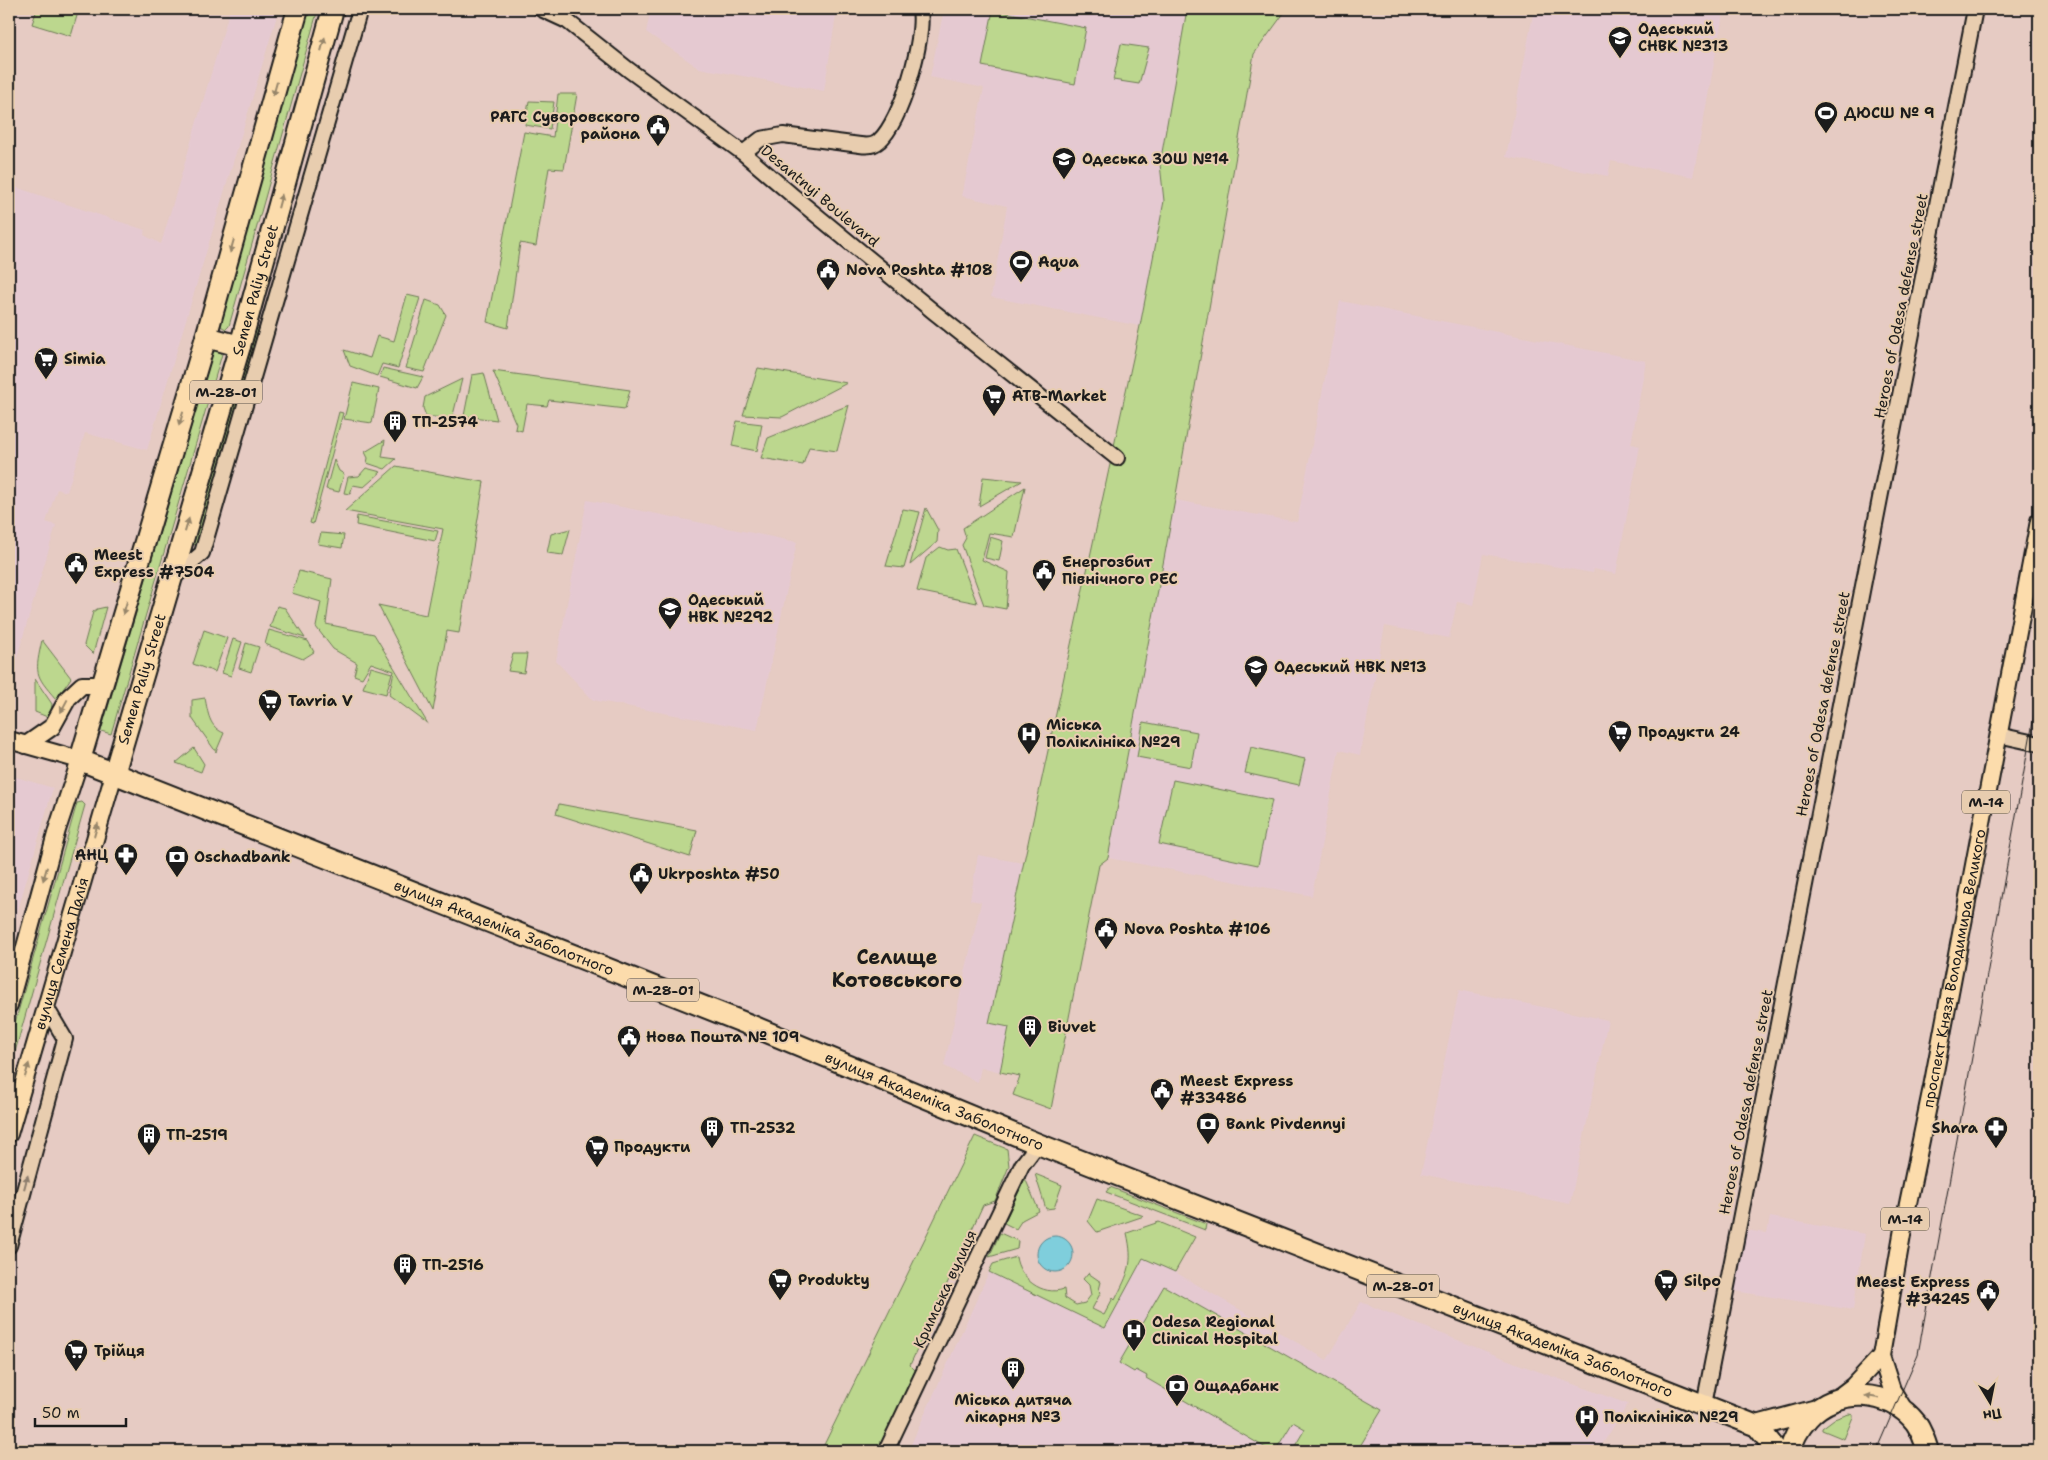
<svg xmlns="http://www.w3.org/2000/svg" width="2048" height="1460" font-family="'Shantell Sans',sans-serif">
	<style>
		.built { fill: #e5c9d1 }
		.green { fill: #bcd78e; stroke: #6c7a55 }
		.water { fill: #7fcedc; stroke: #57878f }
		.lines { fill: none; stroke-linecap: round; stroke-linejoin: round }
		.minor-casing { stroke: #1c1c1c; stroke-width: 18 }
		.major-casing { stroke: #1c1c1c; stroke-width: 20 }
		.highway-casing { stroke: #1c1c1c; stroke-width: 24 }
		.minor { stroke: #e8cdaf; stroke-width: 14 }
		.major { stroke: #fcdcac; stroke-width: 16 }
		.highway { stroke: #fcdcac; stroke-width: 20 }
		.tram { stroke: #1c1c1c; stroke-width: 1 }
		.oneway { fill: #97866b }
		.oneway2 { fill: #8c7d6d }
		.labels { text-anchor: middle; stroke-width: 4; stroke-linejoin: round; paint-order: stroke }
		.shield { fill: #e8cdaf; stroke: #595148; stroke-width: 1 }
		.shield-label { font-size: 14px; font-weight: bold; fill: #1c1c1c }
		.poi-label { font-size: 15px; font-weight: bold; fill: #1c1c1c; stroke: #e8cdaf; text-anchor: start }
		.street-label { font-size: 15px; fill: #1c1c1c; stroke: #e8cdaf }
		.district-label { font-size: 20px; font-weight: bold; fill: #1c1c1c; stroke: #e8cdaf }
	</style>
	<rect width="100%" height="100%" fill="#e6cbc3"/>
	<filter id="ink" filterUnits="userSpaceOnUse"><feTurbulence type="fractalNoise" baseFrequency=".02" numOctaves="2"/><feDisplacementMap in="SourceGraphic" scale="10" xChannelSelector="R" yChannelSelector="G"/><feConvolveMatrix kernelMatrix="1 2 1 2 8 2 1 2 1" color-interpolation-filters="sRGB"/></filter>
	<g filter="url(#ink)">
		<!-- built -->
		<path class="built" d="M230,9H279L147,450L85,433L67,492L57,489L46,522L56,525L9,684V192L15,187L145,230L144,235L161,244Z
			M651,9H837L824,91L699,68L646,32Z
			M944,9H1169L1187,12L1160,164L1164,201L1140,326L991,297L1007,206L962,196L984,88L930,77Z
			M1534,9H1724L1693,177L1611,161L1608,176L1506,157Z
			M1340,301L1646,361L1631,444L1640,446L1616,574L1594,569L1593,573L1483,554L1473,605L1457,602L1449,638L1385,626L1360,755L1339,750L1312,896L1108,858L1175,500L1297,522Z
			M587,500L797,542L757,730L593,700L556,661Z
			M9,775L53,788L9,941Z
			M978,855L1023,863L989,1022L1009,1027L1000,1072L981,1067L978,1082L944,1066L981,902L970,900Z
			M1459,990L1608,1020L1570,1204L1421,1174Z
			M1770,1217L1865,1234L1853,1310L1734,1291L1745,1230L1767,1233Z
			M1143,1258L1175,1272L1327,1360L1361,1302L1521,1365L1628,1404L1598,1451H908L989,1272L1105,1328Z"/>
		<!-- green -->
		<path class="green" d="M37,9H79L71,36L32,24Z
			M309,9H318L229,326L226,329L222,327L220,324Z
			M1187,9H1287L1254,54L1175,500L1108,858L1099,865L1051,1109L1013,1095L1020,1076L1000,1072L1009,1027L989,1023L1140,326L1164,201L1160,164Z
			M993,10L1086,28L1075,84L982,66Z
			M1121,44L1149,48L1139,84L1113,80Z
			M558,94H577L564,169L549,168L536,246L520,243L508,328L487,322L524,132L553,137Z
			M529,101L554,102L550,129L525,125Z
			M407,295L420,298L398,368L382,364L377,376L350,366L344,350L370,358L377,336L394,341Z
			M426,300L440,305L446,315L424,372L406,368Z
			M252,327L260,329L199,541L194,545L192,539Z
			M216,350L220,351L222,354L111,734L101,731L213,352Z
			M383,368L423,377L417,388L380,377Z
			M758,368L847,383L782,417L743,415Z
			M493,371L630,390L625,409L549,400L547,406L527,404L522,431L515,429L516,424Z
			M484,373L497,420L464,416L472,375Z
			M462,379L452,419L426,416L423,408L425,397Z
			M353,383L379,389L372,423L344,419Z
			M849,405L837,451L809,447L803,465L761,458L768,438Z
			M339,412L343,413L313,524L310,523Z
			M737,421L762,424L757,451L732,446Z
			M385,440L382,457L396,459L385,469L367,463L368,458L365,452Z
			M334,460L339,471L344,474L339,492L326,489Z
			M396,466L484,482L459,633L447,631L433,711L378,605L426,615L443,529L345,511Z
			M366,468L381,472L364,487L353,485L350,494L344,493L348,477L359,476Z
			M983,477L1022,481L979,506Z
			M1025,487L1014,537L989,533L982,560L1009,572L1006,609L984,605L962,545L966,538L963,528Z
			M926,508L938,530L937,542L910,565Z
			M903,509L920,512L904,568L886,566Z
			M357,516L438,531L435,541L356,525Z
			M570,529L563,555L547,553L551,534Z
			M321,533L344,535L342,548L318,544Z
			M990,537L1003,541L999,561L985,558Z
			M940,547L948,550L956,549L977,603L917,591L926,558Z
			M299,571L332,579L326,624L374,634L428,724L389,695L394,671L371,663L362,678L354,675L357,663L333,649L316,627L321,602L292,593Z
			M277,606L285,608L305,638L270,627Z
			M106,607L93,654L84,645L93,612L97,609Z
			M204,630L227,638L215,672L193,664Z
			M269,630L308,641L314,652L303,659L265,644Z
			M233,639L242,642L231,676L222,673Z
			M42,640L71,678L56,699C34,674 35,673 42,640Z
			M246,643L259,647L251,672L239,668Z
			M513,654H527L524,673L508,671Z
			M371,667L392,673L386,694L363,688Z
			M35,679L52,704L50,718L35,712Z
			M205,698C208,713 209,727 224,733L216,752L192,718V700Z
			M1143,722L1197,732L1191,767L1137,757Z
			M1251,747L1305,759L1299,785L1245,773Z
			M194,748L204,764L201,772L176,763Z
			M1173,780L1272,800L1258,865L1159,844Z
			M82,802L85,805L9,1073V1044L77,803Z
			M559,804L697,830L690,857L556,814Z
			M975,1136L1007,1149L1009,1166L995,1201L983,1205L910,1365L919,1374L881,1451H821Z
			M1035,1174L1062,1185L1054,1208L1046,1209Z
			M1025,1178L1039,1211L1022,1220L1016,1229L1004,1223Z
			M1110,1187L1206,1224L1205,1230L1106,1192Z
			M1097,1199L1144,1216L1097,1232L1088,1221Z
			M1159,1222L1195,1237L1175,1272L1143,1258L1105,1328L989,1272L993,1264L1016,1257C1019,1278 1042,1297 1064,1289L1065,1298L1076,1305L1085,1303L1091,1295L1089,1285L1083,1279L1088,1273L1101,1282L1099,1290L1101,1292L1092,1309L1104,1315L1113,1298L1115,1300C1129,1272 1134,1264 1127,1233Z
			M1000,1233L1018,1241L1017,1249L989,1257Z
			M1164,1286L1382,1410L1357,1451H1292L1305,1429L1293,1422L1275,1451H1271L1146,1378L1147,1376L1136,1370L1134,1372L1119,1363Z
			M1849,1414L1853,1415V1417L1844,1439L1822,1430V1428L1834,1419Z"/>
		<!-- water -->
		<path class="water" d="M1037 1254a18 18 0 1 1 36 0a18 18 0 1 1-36 0Z"/>
		<g class="lines">
			<!-- minor casing -->
			<g class="minor-casing">
				<path id="minor" d="M541,9L567,21L629,70L743,153L792,195L934,312L1117,458
					M743,153L761,139L783,135L860,145C867,146 874,146 879,141C902,120 925,39 920,9
					M172,579L202,553L360,9
					M1998,735L2039,744
					M9,1246L65,1039L46,1007
					M1704,1405L1975,9
					M886,1451L1022,1165L1038,1144"/>
			</g>
			<!-- major casing -->
			<g class="major-casing">
				<g id="major">
					<path d="M9,740L80,760L57,830L9,1005"/>
					<path d="M26,745L52,727L68,698L82,685H102"/>
					<path id="s1" d="M9,1134L114,774"/>
					<path d="M1836,1399L1853,1386L1881,1356"/>
					<path id="s2" d="M1905,1411L1892,1390L1881,1356L1904,1223L1933,1082L2039,521"/>
				</g>
			</g>
			<!-- highway casing -->
			<g class="highway-casing">
				<g id="highway">
					<path id="s3" d="M298,9L206,337L80,760L750,1025L1038,1144L1757,1426L1777,1451"/>
					<path d="M206,337L240,346"/>
					<path id="s4" d="M114,774L240,346L333,9"/>
					<path d="M1757,1426L1813,1411"/>
					<path d="M1790,1451C1793,1439 1800,1427 1808,1418C1837,1386 1890,1389 1916,1423C1922,1432 1925,1441 1928,1451"/>
				</g>
			</g>
			<!-- minor -->
			<use href="#minor" class="minor"/>
			<!-- major -->
			<use href="#major" class="major"/>
			<!-- highway -->
			<use href="#highway" class="highway"/>
			<!-- tram -->
			<path class="tram" d="M1876,1451L1918,1354L2039,689"/>
		</g>
		<!-- one-way arrows -->
		<defs><path id="oneway-solid" d="M-6-.8H1V-3.2L6.5 0L1 3.2V.8H-6Z" transform="scale(1.25)"/></defs>
		<g class="oneway">
			<use href="#oneway-solid" transform="translate(323 44) rotate(-75)"/>
			<use href="#oneway-solid" transform="translate(275 89) rotate(106)"/>
			<use href="#oneway-solid" transform="translate(280 201) rotate(-75)"/>
			<use href="#oneway-solid" transform="translate(232 246) rotate(106)"/>
			<use href="#oneway-solid" transform="translate(181 419) rotate(107)"/>
			<use href="#oneway-solid" transform="translate(187 525) rotate(-74)"/>
			<use href="#oneway-solid" transform="translate(125 608) rotate(107)"/>
			<use href="#oneway-solid" transform="translate(64 706) rotate(118)"/>
			<use href="#oneway-solid" transform="translate(96 830) rotate(-74)"/>
			<use href="#oneway-solid" transform="translate(45 874) rotate(106)"/>
			<use href="#oneway-solid" transform="translate(27 1070) rotate(-74)"/>
			<use href="#oneway-solid" transform="translate(1872 1397) rotate(-171)"/>
		</g>
		<use class="oneway2" href="#oneway-solid" transform="translate(26 1182) rotate(-75)"/>
	</g>
	<!-- icons -->
	<defs>
		<g id="school-pin" transform="scale(1.25)"><path d="M0 17L-7.5 6A9.5 9.5 0 1 1 7.5 6Z" fill="#1c1c1c" stroke="#e8cdaf"/><path d="M0-5L7-2L0 1L-7-2ZM-4 1L0 2.5L4 1V4Q0 6-4 4Z" fill="#fff"/></g>
		<g id="stadium-pin" transform="scale(1.25)"><path d="M0 17L-7.5 6A9.5 9.5 0 1 1 7.5 6Z" fill="#1c1c1c" stroke="#e8cdaf"/><path d="M0-5a6.5 5 0 1 0 0 10a6.5 5 0 1 0 0-10ZM-3.5-1.8h7v3.6h-7Z" fill="#fff"/></g>
		<g id="civic-pin" transform="scale(1.25)"><path d="M0 17L-7.5 6A9.5 9.5 0 1 1 7.5 6Z" fill="#1c1c1c" stroke="#e8cdaf"/><path d="M-.6-6.5H3V-4.5H.6V-3L4-1V1h2V6H-6V1h2V-1L-.6-3ZM-1.2 2.5V6h2.4V2.5Z" fill="#fff"/></g>
		<g id="supermarket-pin" transform="scale(1.25)"><path d="M0 17L-7.5 6A9.5 9.5 0 1 1 7.5 6Z" fill="#1c1c1c" stroke="#e8cdaf"/><path d="M-6-5.5h2.5l.6 2H6L4.5 2H-2.5L-4.4-4H-6ZM-1.5 3.2a1.3 1.3 0 1 0 .1 0ZM3 3.2a1.3 1.3 0 1 0 .1 0Z" fill="#fff"/></g>
		<g id="building-pin" transform="scale(1.25)"><path d="M0 17L-7.5 6A9.5 9.5 0 1 1 7.5 6Z" fill="#1c1c1c" stroke="#e8cdaf"/><path d="M-4-6H4V6H1V3H-1V6H-4ZM-2.5-4.3h1.7v1.8h-1.7ZM.8-4.3h1.7v1.8H.8ZM-2.5-1h1.7V.8h-1.7ZM.8-1h1.7V.8H.8Z" fill="#fff"/></g>
		<g id="hospital-pin" transform="scale(1.25)"><path d="M0 17L-7.5 6A9.5 9.5 0 1 1 7.5 6Z" fill="#1c1c1c" stroke="#e8cdaf"/><path d="M-5-5h3v3.5h4V-5h3V5h-3V1.5h-4V5h-3Z" fill="#fff"/></g>
		<g id="pharmacy-pin" transform="scale(1.25)"><path d="M0 17L-7.5 6A9.5 9.5 0 1 1 7.5 6Z" fill="#1c1c1c" stroke="#e8cdaf"/><path d="M-2-6h4v4h4v4h-4v4h-4v-4h-4v-4h4Z" fill="#fff"/></g>
		<g id="bank-pin" transform="scale(1.25)"><path d="M0 17L-7.5 6A9.5 9.5 0 1 1 7.5 6Z" fill="#1c1c1c" stroke="#e8cdaf"/><path d="M-6-4H6V4H-6ZM0-2.3a2.3 2.3 0 1 0 0 4.6a2.3 2.3 0 1 0 0-4.6Z" fill="#fff"/></g>
	</defs>
	<g fill-rule="evenodd">
		<use href="#school-pin" x="1620" y="38"/>
		<use href="#stadium-pin" x="1826" y="113"/>
		<use href="#civic-pin" x="658" y="126"/>
		<use href="#school-pin" x="1064" y="159"/>
		<use href="#stadium-pin" x="1021" y="262"/>
		<use href="#civic-pin" x="828" y="270"/>
		<use href="#supermarket-pin" x="46" y="359"/>
		<use href="#supermarket-pin" x="994" y="396"/>
		<use href="#building-pin" x="395" y="422"/>
		<use href="#civic-pin" x="76" y="564"/>
		<use href="#civic-pin" x="1044" y="571"/>
		<use href="#school-pin" x="670" y="609"/>
		<use href="#school-pin" x="1256" y="667"/>
		<use href="#supermarket-pin" x="270" y="701"/>
		<use href="#supermarket-pin" x="1620" y="732"/>
		<use href="#hospital-pin" x="1029" y="734"/>
		<use href="#pharmacy-pin" x="126" y="855"/>
		<use href="#bank-pin" x="177" y="857"/>
		<use href="#civic-pin" x="641" y="874"/>
		<use href="#civic-pin" x="1106" y="929"/>
		<use href="#building-pin" x="1030" y="1027"/>
		<use href="#civic-pin" x="629" y="1037"/>
		<use href="#civic-pin" x="1162" y="1090"/>
		<use href="#bank-pin" x="1208" y="1124"/>
		<use href="#building-pin" x="712" y="1128"/>
		<use href="#pharmacy-pin" x="1996" y="1128"/>
		<use href="#building-pin" x="149" y="1135"/>
		<use href="#supermarket-pin" x="597" y="1147"/>
		<use href="#building-pin" x="405" y="1265"/>
		<use href="#supermarket-pin" x="780" y="1280"/>
		<use href="#supermarket-pin" x="1666" y="1281"/>
		<use href="#civic-pin" x="1988" y="1291"/>
		<use href="#hospital-pin" x="1134" y="1331"/>
		<use href="#supermarket-pin" x="76" y="1351"/>
		<use href="#building-pin" x="1013" y="1369"/>
		<use href="#bank-pin" x="1177" y="1386"/>
		<use href="#hospital-pin" x="1587" y="1417"/>
	</g>
	<g class="labels">
		<!-- shield labels -->
		<g class="shield">
			<rect x="190" y="380.5" width="72" height="23" rx="4"/>
			<rect x="1962" y="790.5" width="48" height="23" rx="4"/>
			<rect x="627" y="978.5" width="72" height="23" rx="4"/>
			<rect x="1881" y="1207.5" width="48" height="23" rx="4"/>
			<rect x="1367" y="1274.5" width="72" height="23" rx="4"/>
		</g>
		<g class="shield-label">
			<text x="226" y="397">М-28-01</text>
			<text x="1986" y="807">М-14</text>
			<text x="663" y="995">М-28-01</text>
			<text x="1905" y="1224">М-14</text>
			<text x="1403" y="1291">М-28-01</text>
		</g>
		<!-- poi labels -->
		<g class="poi-label">
			<text x="1638" y="34">Одеський<tspan x="1638" dy="17">СНВК №313</tspan></text>
			<text x="1844" y="118">ДЮСШ № 9</text>
			<text x="640" y="122" text-anchor="end">РАГС Суворовского<tspan x="640" dy="17">района</tspan></text>
			<text x="1082" y="164">Одеська ЗОШ №14</text>
			<text x="1038" y="267">Aqua</text>
			<text x="846" y="275">Nova Poshta #108</text>
			<text x="64" y="364">Simia</text>
			<text x="1012" y="401">ATB-Market</text>
			<text x="412" y="427">ТП-2574</text>
			<text x="94" y="560">Meest<tspan x="94" dy="17">Express #7504</tspan></text>
			<text x="1062" y="567">Енергозбит<tspan x="1062" dy="17">Північного РЕС</tspan></text>
			<text x="688" y="605">Одеський<tspan x="688" dy="17">НВК №292</tspan></text>
			<text x="1274" y="672">Одеський НВК №13</text>
			<text x="288" y="706">Tavria V</text>
			<text x="1046" y="730">Міська<tspan x="1046" dy="17">Поліклініка №29</tspan></text>
			<text x="1638" y="737">Продукти 24</text>
			<text x="108" y="860" text-anchor="end">АНЦ</text>
			<text x="194" y="862">Oschadbank</text>
			<text x="658" y="879">Ukrposhta #50</text>
			<text x="1124" y="934">Nova Poshta #106</text>
			<text x="1048" y="1032">Biuvet</text>
			<text x="646" y="1042">Нова Пошта № 109</text>
			<text x="1180" y="1086">Meest Express<tspan x="1180" dy="17">#33486</tspan></text>
			<text x="1226" y="1129">Bank Pivdennyi</text>
			<text x="730" y="1133">ТП-2532</text>
			<text x="1978" y="1133" text-anchor="end">Shara</text>
			<text x="166" y="1140">ТП-2519</text>
			<text x="614" y="1152">Продукти</text>
			<text x="422" y="1270">ТП-2516</text>
			<text x="798" y="1285">Produkty</text>
			<text x="1684" y="1286">Silpo</text>
			<text x="1970" y="1287" text-anchor="end">Meest Express<tspan x="1970" dy="17">#34245</tspan></text>
			<text x="1152" y="1327">Odesa Regional<tspan x="1152" dy="17">Clinical Hospital</tspan></text>
			<text x="94" y="1356">Трійця</text>
			<text x="1194" y="1391">Ощадбанк</text>
			<text x="1013" y="1405" text-anchor="middle">Міська дитяча<tspan x="1013" dy="17">лікарня №3</tspan></text>
			<text x="1604" y="1422">Поліклініка №29</text>
		</g>
		<!-- street labels -->
		<g class="street-label">
			<text transform="translate(820 196) rotate(40)" y="5">Desantnyi Boulevard</text>
			<text dy="5" stroke="none"><textPath href="#s4" startOffset="504">Semen Paliy Street</textPath></text>
			<text transform="translate(1901 306) rotate(-79)" y="5">Heroes of Odesa defense street</text>
			<text dy="5" stroke="none"><textPath href="#s4" startOffset="99">Semen Paliy Street</textPath></text>
			<text transform="translate(1823 704) rotate(-79)" y="5">Heroes of Odesa defense street</text>
			<text dy="5" stroke="none"><textPath href="#s3" startOffset="1238">вулиця Академіка Заболотного</textPath></text>
			<text dy="5" stroke="none"><textPath href="#s1" startOffset="188">вулиця Семена Палія</textPath></text>
			<text dy="5" stroke="none"><textPath href="#s2" startOffset="455">проспект Князя Володимира Великого</textPath></text>
			<text dy="5" stroke="none"><textPath href="#s3" startOffset="1702">вулиця Академіка Заболотного</textPath></text>
			<text transform="translate(1746 1102) rotate(-79)" y="5">Heroes of Odesa defense street</text>
			<text transform="translate(945 1289) rotate(-65)" y="5">Кримська вулиця</text>
			<text dy="5" stroke="none"><textPath href="#s3" startOffset="2378">вулиця Академіка Заболотного</textPath></text>
		</g>
		<!-- district labels -->
		<g class="district-label">
			<text x="897" y="964">Селище<tspan x="897" dy="23">Котовського</tspan></text>
		</g>
	</g>
	<!-- margin -->
	<rect width="2048" height="1460" fill="none" stroke="#e8cdaf" stroke-width="30"/>
	<rect x="15" y="15" width="2018" height="1430" fill="none" stroke="#1c1c1c" stroke-width="2" filter="url(#ink)"/>
	<!-- north arrow -->
	<g transform="translate(1990 1402) rotate(170)" stroke="#e8cdaf" stroke-width="4" paint-order="stroke">
	<path d="M0-4L9 19L0 12L-9 19Z" fill="#1c1c1c"/>
	<text y="-8" font-size="14" font-weight="bold" text-anchor="middle" fill="#1c1c1c">Пн</text>
	</g>
	<!-- scale -->
	<path d="M35 1418v8h91v-8" fill="none" stroke="#1c1c1c" stroke-width="2.5"/>
	<text x="42" y="1418" font-size="15" fill="#1c1c1c" stroke="#e8cdaf" stroke-width="4" paint-order="stroke">50 m</text>
</svg>
